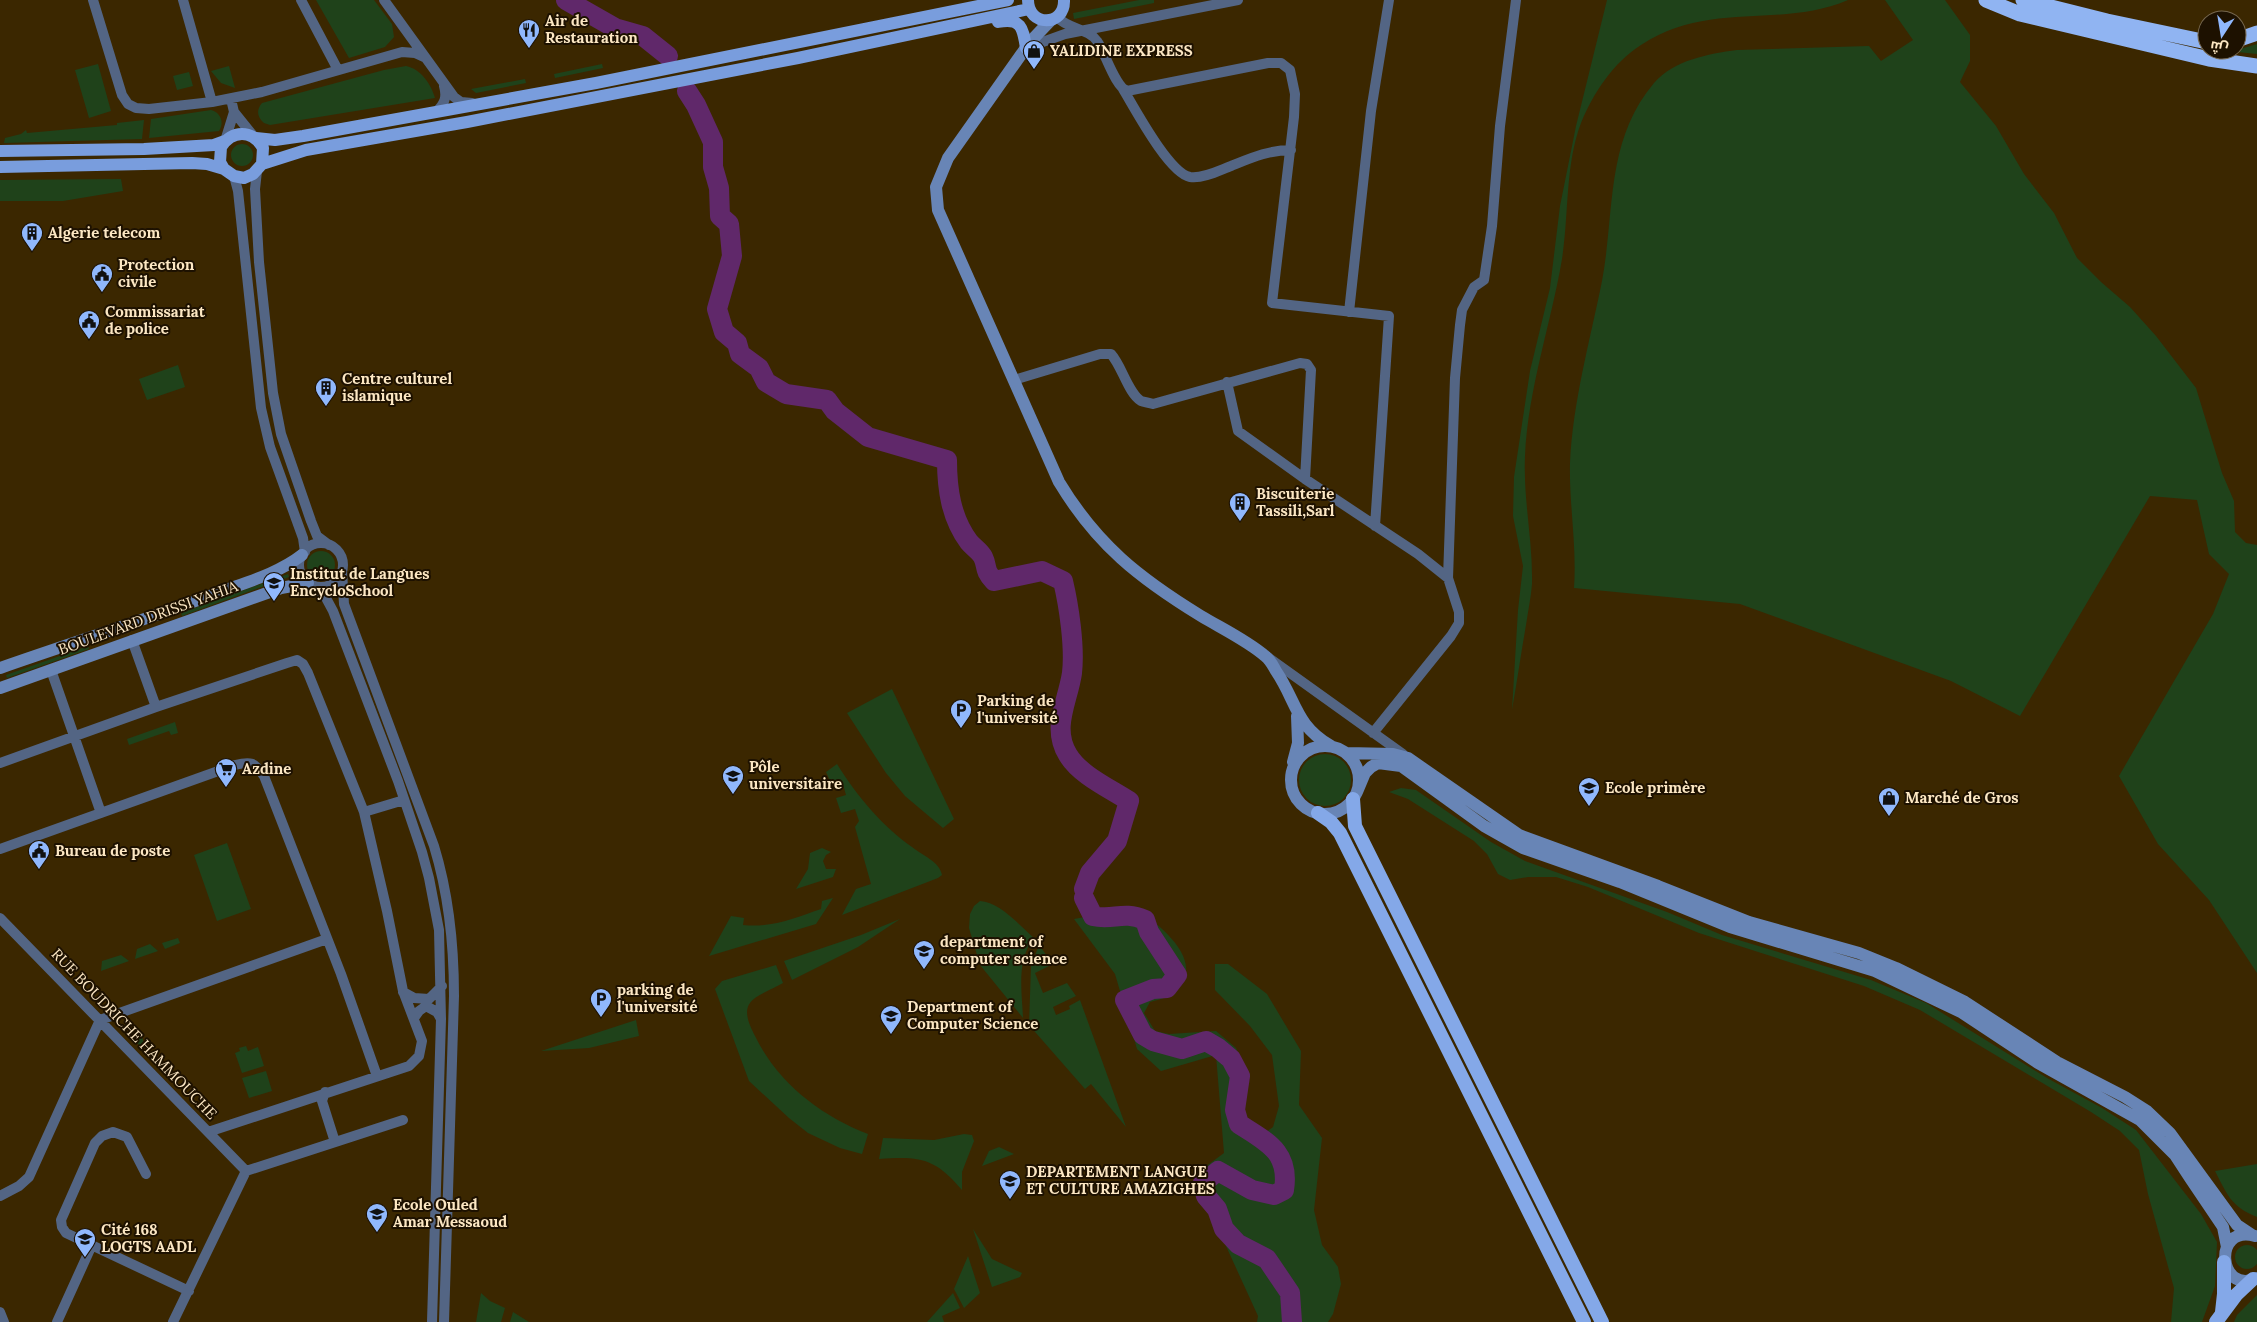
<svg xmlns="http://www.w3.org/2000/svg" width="2257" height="1322" font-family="Lora,Cairo,serif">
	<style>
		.green { fill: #1f421a }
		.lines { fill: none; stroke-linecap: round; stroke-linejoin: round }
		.river { stroke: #60286a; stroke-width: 20 }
		.minor { stroke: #536584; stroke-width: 10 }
		.secondary { stroke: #6885b6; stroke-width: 12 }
		.primary { stroke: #799ddd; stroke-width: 12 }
		.trunk { stroke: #84a8e8; stroke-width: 14 }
		.motorway { stroke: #90b4f2; stroke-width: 15 }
		.labels { text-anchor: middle; stroke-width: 4; stroke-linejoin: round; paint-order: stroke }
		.poi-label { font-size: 15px; font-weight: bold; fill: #fce7c3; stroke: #1d1100; text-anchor: start }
		.street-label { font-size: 15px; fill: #fce7c3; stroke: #1d1100 }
	</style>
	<rect width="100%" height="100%" fill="#3b2700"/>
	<!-- green -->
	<path class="green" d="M316,0H374L392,24L394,37L385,47L349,58Z
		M1139,0H1154V3L1074,19L1073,13Z
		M1607,0H1848C1780,29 1709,0 1641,45C1613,63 1594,92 1581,123C1565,165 1569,215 1562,259C1551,324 1528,389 1525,456C1523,499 1533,541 1532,584C1531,597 1528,611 1526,625C1521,653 1517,682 1512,710L1518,610L1523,566L1513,516L1514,477L1530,371L1550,288L1560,206L1576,126Z
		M1885,0H1945L1970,35V61L1960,82L1996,126L2024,174L2054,213L2077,258L2101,282L2130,307L2156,336L2196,388L2222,473L2234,501L2235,532L2246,543L2257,545V973L2209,900L2158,844L2119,776L2213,614L2229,574L2209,554L2197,500L2150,496L2020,716L1951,681L1740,604L1574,588C1577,546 1569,505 1570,463C1573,401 1590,341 1602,281C1615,212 1605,141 1654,83C1674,60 1708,54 1737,50L1869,46L1881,61L1913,40Z
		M2257,44V54L2218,50H2237Z
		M98,64L111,111L89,118L75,70Z
		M602,64L603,68L555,78L554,74Z
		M229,66L235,88L221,83L211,71Z
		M406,66C421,69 431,84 435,98L270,125L264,123C257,117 256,110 262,103L384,70Z
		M189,72L193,86L177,90L173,76Z
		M525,79L526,83L476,93L471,89Z
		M211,110C220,112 225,122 219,131L149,138L151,119Z
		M144,120L142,139L4,143L5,138L21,134L26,130L27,133L117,125V123Z
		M231 155a11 11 0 1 1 22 0a11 11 0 1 1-22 0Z
		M121,179L123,191L63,201H0V180Z
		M178,365L185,387L147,400L139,379Z
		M307 565a14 14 0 1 1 28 0a14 14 0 1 1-28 0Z
		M288,574L289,577L182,616L181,613Z
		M88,646L89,649L7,678L6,675Z
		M892,689L954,819L943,828L905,796L886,773L847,713Z
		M175,722L178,733L171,735L169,731L129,745L127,739Z
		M1299 780a26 26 0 1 1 52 0a26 26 0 1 1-52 0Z
		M837,764C856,795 882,826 912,847C922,855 940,862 942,875L938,878L842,915L856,889L871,884L855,827L859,821L855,809L841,813L836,798L846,795L842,781L831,783L826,772Z
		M1401,788L1416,790L1491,842L1525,861L1667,912L1722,935L1871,980L1926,1003L2047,1078L2102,1108L2136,1130L2201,1214L2217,1242L2215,1286L2202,1322H2171L2174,1288L2148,1194L2139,1150L2120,1131L2091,1112L1920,1010L1864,986L1699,933L1588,887L1556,877H1528L1510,880L1498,874L1487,854L1474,841L1408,799L1389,792Z
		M227,843L251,909L217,921L194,855Z
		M822,848L831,852L826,855L823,861L826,869H836L833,877L796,889L808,869L810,853Z
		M833,898L816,924L709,956L731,916L744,918L743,925C772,928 795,918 821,909L822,901Z
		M980,901C1000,902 1019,925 1034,938C1016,960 1022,992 1023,1018L980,965L969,928L970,914L974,906Z
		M1135,908C1160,925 1211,964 1172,994C1167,998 1157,1000 1150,1002L1144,1013L1155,1031L1169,1034L1216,1031L1236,1048L1248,1078L1240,1116L1247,1131L1262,1135L1273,1127L1279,1106L1272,1055L1250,1026L1215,990V964H1228L1267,994L1301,1051L1299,1105L1322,1138L1314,1210L1322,1245L1338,1267L1341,1284L1333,1314L1328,1322H1257L1258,1316L1199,1187L1201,1170L1224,1153L1216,1055L1161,1071L1137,1049L1115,974L1074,919Z
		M900,919L858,947L792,980L784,961L861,935Z
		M178,938L180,943L165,949L162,943Z
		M150,944L158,951L135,959L137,949Z
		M1039,945L1053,964L1035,973L1043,993L1067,983L1076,996L1053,1007L1056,1015L1070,1009L1069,1006L1080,1000L1126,1127L1091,1084L1085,1089L1029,1025L1031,966Z
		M121,955L129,961L101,971L102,961Z
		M776,965L783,983C775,988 754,996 750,1003C743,1012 750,1026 755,1036C778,1083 820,1115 868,1134L862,1154L840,1148L808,1133L789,1118L749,1081L715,989L722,981Z
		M636,1020L639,1036L589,1048L541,1051Z
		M139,1028L144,1043L139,1045L127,1033Z
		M246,1046L248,1051L258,1047L264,1066L242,1073L235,1053L240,1051L239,1048Z
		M266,1071L272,1091L249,1098L242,1078Z
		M964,1134L972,1135L974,1141L962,1172V1190C935,1158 920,1156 879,1159L883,1138L934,1140Z
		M999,1147L1014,1154L982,1166L989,1151Z
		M2257,1164V1217C2231,1207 2227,1194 2215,1171Z
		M973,1229L992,1259L1022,1273L1020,1277L992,1287Z
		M2235 1257a12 12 0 1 1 24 0a12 12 0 1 1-24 0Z
		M968,1256L980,1293L964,1308L954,1289Z
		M481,1293L490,1301L505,1308L501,1322H476Z
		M953,1293L960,1308L942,1316L944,1322H927Z
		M2257,1295V1322H2234L2237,1315Z
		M513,1312L529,1322H510Z"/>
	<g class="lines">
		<!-- river -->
		<path class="river" d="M566,0L615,28L643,36L668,56
			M687,91L696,105L713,142V167L719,188L720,216L729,224L732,256L717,309L724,332L737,343L740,354L759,368L766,382L786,394L827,400L835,411L868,437L947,460C947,489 951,518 969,542C973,547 980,551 983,557C988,567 983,569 994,581L1042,571L1063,581C1069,606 1075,647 1072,673C1068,701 1051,728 1068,755C1080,775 1109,788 1129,801L1117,841L1090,873L1084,889
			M1084,898L1093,916C1114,921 1122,910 1145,920L1149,932L1177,975L1167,988L1153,989L1125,1000L1143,1035L1153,1041L1182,1049L1206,1041L1218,1048L1231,1059L1240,1076L1235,1110L1239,1124C1267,1142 1290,1152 1284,1190L1274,1195L1252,1190L1218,1171L1203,1183L1206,1196L1217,1209L1224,1229L1238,1244L1267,1259L1290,1293L1292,1322"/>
		<!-- minor -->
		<path class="minor" d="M93,0L122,95L128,104L136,108L149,109L212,102L262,92L402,52L415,53L426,58
			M183,0L212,102
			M301,0L338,70
			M384,0L454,97L461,102L472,103
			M1057,17C1069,30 1088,28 1097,41C1105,52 1115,87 1127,91L1268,63H1281L1290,70L1295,94L1294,117L1272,303L1389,316L1375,526
			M1026,48L1065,34L1238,0
			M1123,89C1135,109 1169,173 1190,177C1203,179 1220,170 1231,166C1251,158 1269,150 1291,150
			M231,99L234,112L255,138
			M437,111C445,103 447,97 444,86
			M225,141L234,112
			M257,171L255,189L259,262L273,393L281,434L311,521L317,536L329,545
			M234,176L238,191L261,408L270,447L303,538L305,552
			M1349,312L1371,111L1389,0
			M1014,380L1100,354H1111C1122,366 1128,393 1141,401C1144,402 1150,403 1153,404L1300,363L1307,364L1311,370L1305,479
			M1227,382L1238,431L1305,479L1418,554L1448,578
			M299 565a22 22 0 1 1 44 0a22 22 0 1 1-44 0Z
			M342,571L344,604L434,846C449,895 454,944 454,996L444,1322
			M314,586L326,598L333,611L398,781L422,852L429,878L439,930L441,1019L432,1322
			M132,640L156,707
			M1269,658L1403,754
			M51,670L101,813
			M1373,733L1451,636L1459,623V612L1448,578L1455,378L1460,325L1462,310L1474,287L1484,280L1492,226L1500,126L1516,0
			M0,763L156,707L287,663L297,660L303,664L308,673L364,812L387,911L403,991L422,1041L419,1056L409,1066L208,1132
			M364,812L404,800
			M0,849L235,765C251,761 254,762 264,776L341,974L377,1076
			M0,918L246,1171
			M403,992L414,998L429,999L442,986
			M414,1018L419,1011L426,1006L437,1012L441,1019
			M325,1092L322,1101L335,1142
			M146,1174L127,1137L113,1132L102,1136L95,1143L61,1220L62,1227L66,1233L189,1291
			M0,1196L19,1186L29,1177L100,1020L327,939
			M0,1312L4,1322
			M57,1322L92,1245
			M173,1322L246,1171L403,1120"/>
		<!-- secondary -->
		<path class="secondary" d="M1050,21L1030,42L948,158L936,187L938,210L1059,482C1097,545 1139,578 1201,616C1221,628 1248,641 1265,656C1270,659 1273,666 1276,671C1297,702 1295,725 1331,746
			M0,668C71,643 142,621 212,595C243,583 276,575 302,555
			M0,688L281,588L308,583
			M1291 780a34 34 0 1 1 68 0a34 34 0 1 1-68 0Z
			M1347,753L1393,754L1408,758L1519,835L1658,886L1749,922L1859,953L1896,968L1965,1002L2057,1062L2125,1097L2147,1111L2170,1133L2237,1225L2252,1235
			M1293,762L1298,743L1297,716
			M1357,792L1365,773L1371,767L1378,763L1401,766L1484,826L1523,848L1620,882L1730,927L1875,971L1961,1012L2038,1063L2140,1120L2175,1155L2190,1178L2223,1227L2227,1247
			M2255,1236C2212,1224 2218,1296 2257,1278"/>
		<!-- primary -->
		<path class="primary" d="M1028,0C1028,27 1065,27 1064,0
			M998,22C1022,17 1023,29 1026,48
			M256,138L275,140L303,136L596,83L1008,0
			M0,151L144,149L214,145L225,141
			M262,164L263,148C252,129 232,130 221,147L220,162L224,169L234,176L244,178L253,174L262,164L306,150L467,122L798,58L1029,9
			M0,167L192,163L207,164L224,169"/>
		<!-- trunk -->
		<path class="trunk" d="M1353,799L1355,826L1602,1322
			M1318,813L1331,822L1340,833L1584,1322
			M2222,1312L2224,1294V1262
			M2216,1322L2236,1295L2253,1279"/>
		<!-- motorway -->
		<path class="motorway" d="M1986,0L2020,14L2209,59L2257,66
			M2023,0L2107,21L2207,42
			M2237,40L2257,33"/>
	</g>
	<!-- icons -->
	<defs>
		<g id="restaurant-pin" transform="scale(1.125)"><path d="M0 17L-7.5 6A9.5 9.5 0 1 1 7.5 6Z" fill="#90b8fd" stroke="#1d1100"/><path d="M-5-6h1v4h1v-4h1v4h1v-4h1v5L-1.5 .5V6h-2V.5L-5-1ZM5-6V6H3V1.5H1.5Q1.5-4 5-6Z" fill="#111"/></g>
		<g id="shop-pin" transform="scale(1.125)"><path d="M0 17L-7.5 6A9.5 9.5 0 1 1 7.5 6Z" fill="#90b8fd" stroke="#1d1100"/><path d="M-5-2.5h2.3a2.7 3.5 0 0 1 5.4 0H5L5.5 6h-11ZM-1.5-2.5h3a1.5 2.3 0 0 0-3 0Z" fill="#111"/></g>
		<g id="building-pin" transform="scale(1.125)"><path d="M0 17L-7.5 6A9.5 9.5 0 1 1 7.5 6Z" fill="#90b8fd" stroke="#1d1100"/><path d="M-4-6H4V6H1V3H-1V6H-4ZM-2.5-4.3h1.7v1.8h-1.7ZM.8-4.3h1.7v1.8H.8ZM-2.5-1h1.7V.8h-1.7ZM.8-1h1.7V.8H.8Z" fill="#111"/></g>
		<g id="civic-pin" transform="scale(1.125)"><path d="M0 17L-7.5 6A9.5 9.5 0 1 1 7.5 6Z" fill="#90b8fd" stroke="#1d1100"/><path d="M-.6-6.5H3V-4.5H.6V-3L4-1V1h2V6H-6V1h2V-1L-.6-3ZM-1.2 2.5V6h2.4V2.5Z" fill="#111"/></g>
		<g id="school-pin" transform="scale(1.125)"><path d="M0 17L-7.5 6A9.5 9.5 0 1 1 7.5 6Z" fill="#90b8fd" stroke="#1d1100"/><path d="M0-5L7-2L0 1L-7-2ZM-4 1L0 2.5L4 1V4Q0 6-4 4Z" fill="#111"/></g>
		<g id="parking-pin" transform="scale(1.125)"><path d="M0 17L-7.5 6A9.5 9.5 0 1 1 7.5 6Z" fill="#90b8fd" stroke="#1d1100"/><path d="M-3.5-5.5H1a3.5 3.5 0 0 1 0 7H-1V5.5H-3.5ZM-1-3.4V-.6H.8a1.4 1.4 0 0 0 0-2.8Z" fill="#111"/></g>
		<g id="supermarket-pin" transform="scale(1.125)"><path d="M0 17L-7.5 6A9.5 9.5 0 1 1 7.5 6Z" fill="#90b8fd" stroke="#1d1100"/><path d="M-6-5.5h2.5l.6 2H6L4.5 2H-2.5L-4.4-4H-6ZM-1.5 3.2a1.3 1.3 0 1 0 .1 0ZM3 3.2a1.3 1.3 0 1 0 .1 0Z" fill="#111"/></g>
		<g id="university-pin" transform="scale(1.125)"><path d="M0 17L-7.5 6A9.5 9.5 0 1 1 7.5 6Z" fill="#90b8fd" stroke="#1d1100"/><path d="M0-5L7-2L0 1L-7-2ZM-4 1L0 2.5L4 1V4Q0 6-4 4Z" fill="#111"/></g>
	</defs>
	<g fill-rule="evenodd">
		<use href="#restaurant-pin" x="529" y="30"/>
		<use href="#shop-pin" x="1034" y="51"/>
		<use href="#building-pin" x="32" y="233"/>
		<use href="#civic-pin" x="102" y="274"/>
		<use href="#civic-pin" x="89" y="321"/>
		<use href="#building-pin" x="326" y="388"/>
		<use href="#building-pin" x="1240" y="503"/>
		<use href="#school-pin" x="274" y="583"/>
		<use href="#parking-pin" x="961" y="710"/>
		<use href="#supermarket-pin" x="226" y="769"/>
		<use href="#university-pin" x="733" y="776"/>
		<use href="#school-pin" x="1589" y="788"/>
		<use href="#shop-pin" x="1889" y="798"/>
		<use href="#civic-pin" x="39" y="851"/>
		<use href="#university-pin" x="924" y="951"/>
		<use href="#parking-pin" x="601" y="999"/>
		<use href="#university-pin" x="891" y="1016"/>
		<use href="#university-pin" x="1010" y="1181"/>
		<use href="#school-pin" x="377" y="1214"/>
		<use href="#school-pin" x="85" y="1239"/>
	</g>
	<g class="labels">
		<!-- poi labels -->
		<g class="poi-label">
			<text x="545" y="26">Air de<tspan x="545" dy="17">Restauration</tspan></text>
			<text x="1050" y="56">YALIDINE EXPRESS</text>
			<text x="48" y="238">Algerie telecom</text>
			<text x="118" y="270">Protection<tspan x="118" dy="17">civile</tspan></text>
			<text x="105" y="317">Commissariat<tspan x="105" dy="17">de police</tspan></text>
			<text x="342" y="384">Centre culturel<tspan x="342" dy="17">islamique</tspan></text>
			<text x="1256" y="499">Biscuiterie<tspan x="1256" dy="17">Tassili,Sarl</tspan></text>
			<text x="290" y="579">Institut de Langues<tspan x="290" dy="17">EncycloSchool</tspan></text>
			<text x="977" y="706">Parking de<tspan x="977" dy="17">l'université</tspan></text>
			<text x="749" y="772">Pôle<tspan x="749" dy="17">universitaire</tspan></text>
			<text x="242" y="774">Azdine</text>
			<text x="1605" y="793">Ecole primère</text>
			<text x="1905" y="803">Marché de Gros</text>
			<text x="55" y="856">Bureau de poste</text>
			<text x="940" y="947">department of<tspan x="940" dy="17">computer science</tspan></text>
			<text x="617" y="995">parking de<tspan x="617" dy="17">l'université</tspan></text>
			<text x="907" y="1012">Department of<tspan x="907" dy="17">Computer Science</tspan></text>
			<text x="1026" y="1177">DEPARTEMENT LANGUE<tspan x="1026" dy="17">ET CULTURE AMAZIGHES</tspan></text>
			<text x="393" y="1210">Ecole Ouled<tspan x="393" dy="17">Amar Messaoud</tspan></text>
			<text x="101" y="1235">Cité 168<tspan x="101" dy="17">LOGTS AADL</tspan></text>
		</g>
		<!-- street labels -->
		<g class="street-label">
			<text transform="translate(148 618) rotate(-20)" y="5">BOULEVARD DRISSI YAHIA</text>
			<text transform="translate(134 1034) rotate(46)" y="5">RUE BOUDRICHE HAMMOUCHE</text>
		</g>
	</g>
	<!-- north arrow -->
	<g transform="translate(2222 35) rotate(192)"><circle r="24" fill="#1d1100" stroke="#76674e"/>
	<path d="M0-4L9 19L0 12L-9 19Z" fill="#90b8fd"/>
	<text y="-8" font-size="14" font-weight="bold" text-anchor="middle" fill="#fce7c3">ش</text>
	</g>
</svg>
